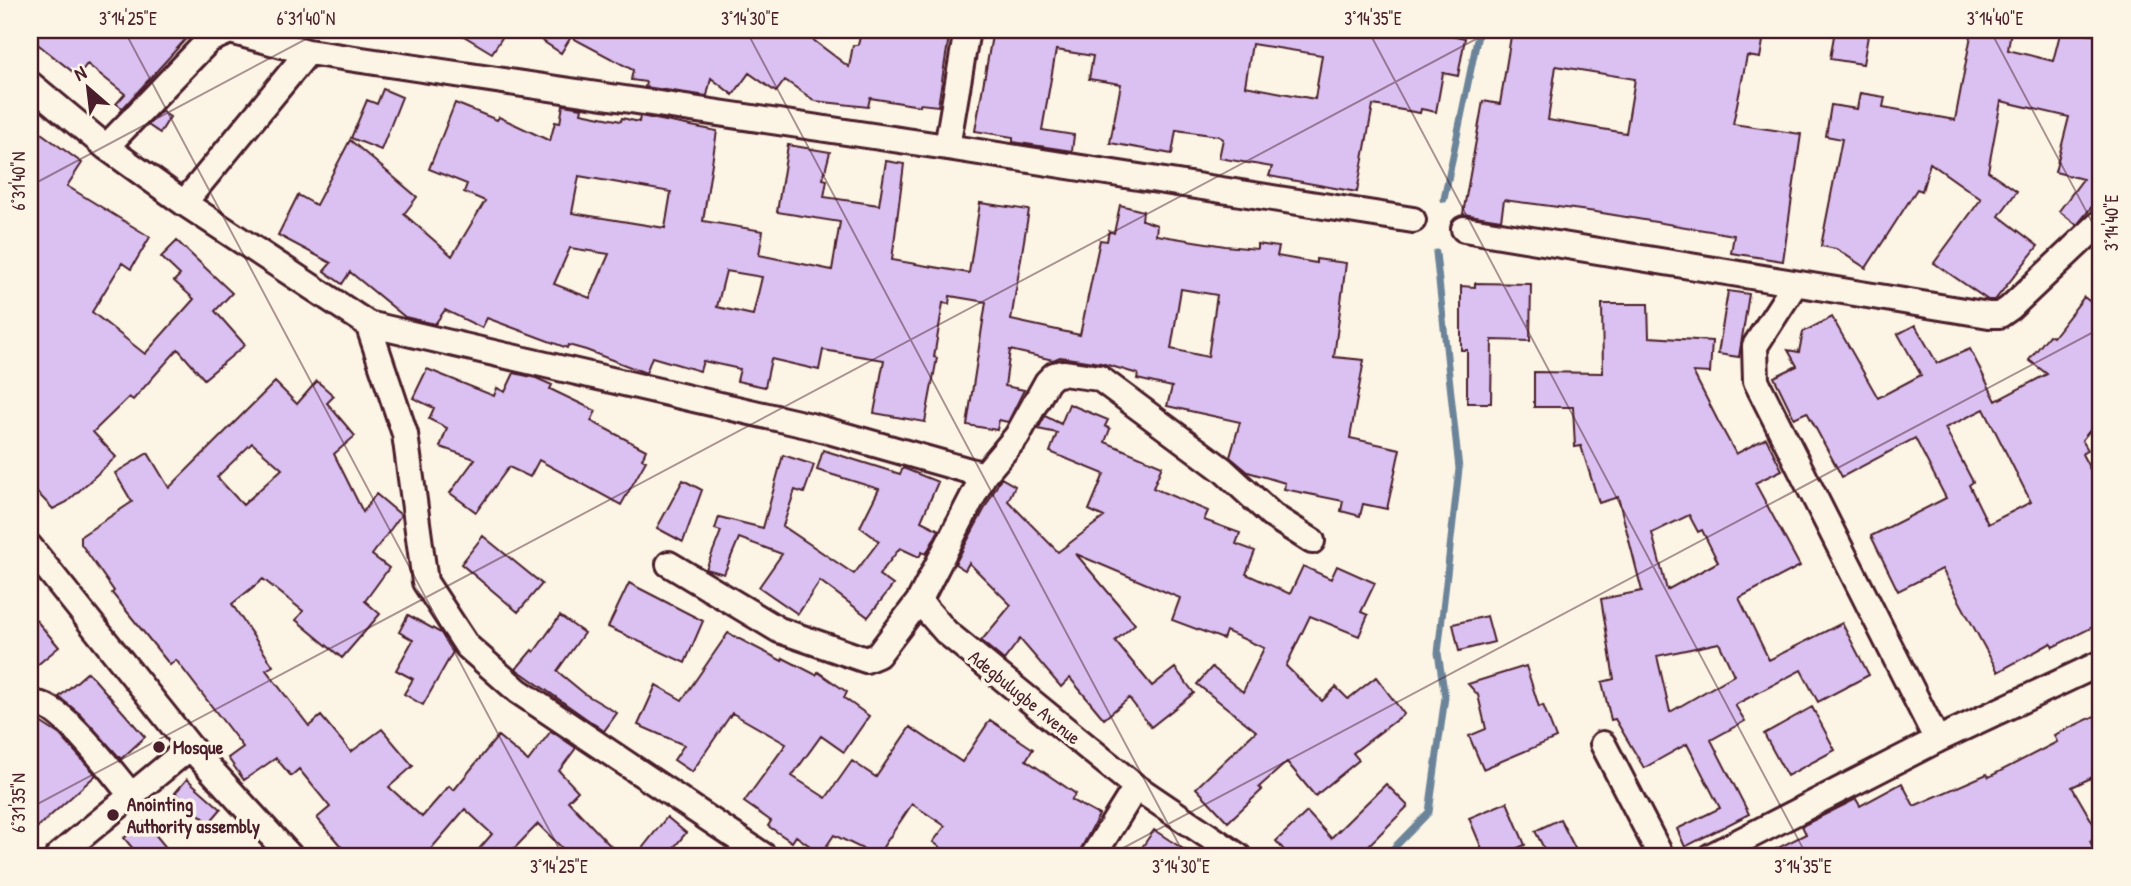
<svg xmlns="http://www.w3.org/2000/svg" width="2131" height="886" font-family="'Patrick Hand',sans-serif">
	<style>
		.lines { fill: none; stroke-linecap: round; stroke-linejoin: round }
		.stream { stroke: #6c8499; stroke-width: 7 }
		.building { fill: #dac1f1; stroke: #4a1f2b; stroke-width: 2; fill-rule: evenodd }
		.minor-casing { stroke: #4a1f2b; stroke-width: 30 }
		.minor { stroke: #fcf5e5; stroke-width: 24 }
		.ticks { fill: none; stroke: #4a1f2b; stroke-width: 2; stroke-opacity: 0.45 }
		.poi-dot { fill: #4a1f2b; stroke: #fcf5e5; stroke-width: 2.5 }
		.labels { text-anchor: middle; stroke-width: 7; stroke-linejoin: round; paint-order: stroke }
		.street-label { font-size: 19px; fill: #4a1f2b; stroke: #fcf5e5 }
		.poi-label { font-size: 19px; font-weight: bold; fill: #4a1f2b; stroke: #fcf5e5; text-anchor: start }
		.neatline { fill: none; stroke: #4a1f2b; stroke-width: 2.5 }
		.ticks-label { font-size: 18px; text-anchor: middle; fill: #4a1f2b }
	</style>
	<rect width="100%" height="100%" fill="#fcf5e5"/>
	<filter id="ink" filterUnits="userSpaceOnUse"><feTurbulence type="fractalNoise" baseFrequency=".0143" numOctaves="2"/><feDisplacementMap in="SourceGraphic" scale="14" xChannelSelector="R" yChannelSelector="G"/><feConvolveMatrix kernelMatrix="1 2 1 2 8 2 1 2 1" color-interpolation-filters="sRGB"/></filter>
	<g filter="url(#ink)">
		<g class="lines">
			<!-- stream -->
			<path class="stream" d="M1444,199L1479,30
				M1386,856L1429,812L1445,697L1438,653L1459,469L1436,253"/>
		</g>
		<!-- building -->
		<path class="building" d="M30,30H194L123,108L116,104L125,94L87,64L78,76L30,38Z
			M454,30H507L492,53Z
			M526,30H800L849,67L853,45H858L860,37H865L866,32L890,35L891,30H950L938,106L920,104V106L870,98L868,107L815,101L785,80L776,92L749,73L733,95L711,78L707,96L645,87L646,82L631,80L633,70L571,37L561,53Z
			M993,30H1426L1465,38L1458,76L1443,73L1436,112L1421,109L1420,113L1373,105L1357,192L1269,176L1272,167L1219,158L1223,139L1218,136L1176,130L1172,154L1110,143L1121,84L1089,79L1093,56L1056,50L1042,130L1074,135L1072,151L1013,142V137L975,131ZM1252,44L1322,55L1315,99L1245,86Z
			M1512,30H1765L1760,58L1747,56L1733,124L1801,134L1783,261L1731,253L1734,235L1596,212L1504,200L1501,220L1463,214L1483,101L1500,104ZM1556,66L1635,79L1626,133L1548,120Z
			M1835,30H1869L1863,64L1830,59Z
			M1972,30H2011L2008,50L2053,61L2061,30L2101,35V171L2095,195L2099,198L2077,225L2059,211L2083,179L2055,172L2069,117L2001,101L1988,171L2017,191L1999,216L2038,246L1995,300H1988L1934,263L1981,199L1930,163L1922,191L1917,189L1866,268L1836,249L1821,246L1842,139L1826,136L1831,105L1857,109L1860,93L1885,97L1883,107L1955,120Z
			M383,89L402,97L381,150L351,138L367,100L377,104Z
			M455,103L497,120L499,117L550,141L555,122L560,123L563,105L582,108L581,113L621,121L622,118L639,122L640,116L717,131L703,221L763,231L759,255L832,270L840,222L777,212L788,145L830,152L823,179L827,180L824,197L879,205L886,161L904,164L892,260L969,273L980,203L1029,210L1011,320L1080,335L1100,240L1107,241L1109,231L1114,233L1120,205L1143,211L1142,220L1157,225L1156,235L1225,246L1257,249V244L1279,247L1277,256L1316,263V259L1346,263L1334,357L1364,360L1350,438L1400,449L1387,509L1363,504L1360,516L1341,511L1343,501L1284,489L1285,483L1248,472L1230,457L1240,422L1167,406L1172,387L1137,379L1138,374L1101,363L1060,357L1053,360L1010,350L1005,386L1024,390L1008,422L999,420L997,430L967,425L986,302L950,296L949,304L943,303L934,357L937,358L925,422L874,413L884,360L823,350L819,370L771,359L765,387L737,381L740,369L703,361L700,371L652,357L646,373L586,350L568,345L567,348L487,318L482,328L445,310L435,324L405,317L350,272L342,284L324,271L331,263L278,235L298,195L316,205L350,140L417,197L404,214L452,256L485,201L464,192L467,184L429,169ZM579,176L671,192L665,228L572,213ZM570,248L609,254L590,298L554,284ZM726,271L762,277L753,315L717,307ZM1181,289L1217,295L1208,357L1171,349Z
			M161,111L170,117L160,133L148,125Z
			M30,125L82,163L67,186L150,237L131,269L122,263L92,312L145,354L194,299L174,281L180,275L161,257L177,241L232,293L215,311L245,345L204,379L178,349L133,400L129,397L93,432L116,457L67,502L53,509L30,485Z
			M1475,283L1531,284L1530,341L1492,340L1491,403H1467V350H1461V286L1475,287Z
			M1728,291L1749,294L1739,357L1718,354Z
			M2084,297L2101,310V417L2082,440L2088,450L2082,454L2101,490V623L2053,647L2051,643L1998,672L1942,569L1898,591L1871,536L1946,498L1915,438L1842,477L1807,412L1794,418L1774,377L1797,366L1788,350L1799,352L1803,332L1832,317L1878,398L1921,375L1898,334L1915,325L1937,363L1970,349L1996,401L2047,374L2029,360L2049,335L2053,337ZM1984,409L2031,502L1988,524L1969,485L1973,482L1945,428Z
			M1602,304H1648L1649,337L1712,341L1710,373L1693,372L1718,421L1736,454L1766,438L1782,470L1755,483L1800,566L1739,598L1769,660L1842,623L1869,675L1818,702L1801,670L1735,705L1745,721L1711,740L1749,814L1685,847L1677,829L1720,808L1687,744L1644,768L1615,719L1611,720L1602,682L1614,679L1601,599L1642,591L1618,497L1599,503L1581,446L1575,447L1573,407H1534V372L1603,373ZM1689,515L1698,532L1702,530L1718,562L1667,590L1652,533ZM1719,643L1734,675L1670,712L1657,656Z
			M427,369L494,396L497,388L505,392L514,373L536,378L552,385L550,389L596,411L591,421L646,450L642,459L646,461L621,505L539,460L530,477L509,467L476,512L450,493L475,459L440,447L447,428L429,419L434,408L413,398Z
			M317,381L334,396L327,403L355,436L334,454L363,512L376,494L401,515L372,555L389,568L365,601L380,614L342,658L296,620L303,611L263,579L232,604L273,666L266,670L309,726L321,716L351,752L382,729L413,766L389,787L422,817L449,786L454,790L498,736L528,761L551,731L576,748L559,771L578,791L568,801L620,856H570L538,824L507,856H473L492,834L465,809L425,856H349L317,818L330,807L299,769L291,776L276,758L244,780L228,758L243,747L176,660L170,665L112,593L114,591L81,544V536L132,502L115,473L148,453L169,488L275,382L297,404ZM252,443L282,469L243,505L217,477Z
			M1069,404L1108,420L1105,426L1110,429L1105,442L1162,466L1153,488L1208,511L1204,520L1240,533L1236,544L1255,551L1246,574L1290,594L1303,566L1331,579L1337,566L1375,583L1361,612L1368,615L1359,636L1310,616L1286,666L1322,701L1336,687L1348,699L1376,677L1404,714L1353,753L1359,760L1315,796L1287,762L1259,787L1262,790L1228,822L1196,788L1256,731L1197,684L1212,667L1243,692L1264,648L1226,631L1223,639L1172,620L1180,598L1076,554L1135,624L1115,641L1152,686L1175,668L1194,693L1151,727L1129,698L1104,719L1070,678L1061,687L1020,639L1004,660L981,641L1011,605L969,563L965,570L955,564L1001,478L1015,486L1008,501L1058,552L1104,517L1089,510L1104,474L1050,452L1057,433L1038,429L1045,416L1061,424Z
			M823,450L900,474L903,468L938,482L921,521L939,530L926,554L922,552L919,557L900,548L879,575L893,585L868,617L820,581L798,614L759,587L782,554L739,538L724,574L706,569L721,531L715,529L719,517L763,528L783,455L814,465L804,493L795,490L783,526L854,574L879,541L860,527L879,489L817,470Z
			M683,480L702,490L683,542L657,528Z
			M483,536L542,584L518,612L461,564Z
			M629,583L703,621L685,663L608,627Z
			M30,613L59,647L30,671Z
			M408,615L441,633L453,652L423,705L404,694L413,679L396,670L413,640L399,632Z
			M560,616L584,633L557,671L585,694L617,713L604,731L516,669L532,650L534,652Z
			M1487,616L1494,642L1459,651L1453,624Z
			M728,633L782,661L783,658L816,675L818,672L847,692L844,698L869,716L844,752L821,736L792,776L826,798L852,761L876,777L910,727L962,762L990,720L1033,749L1026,760L1076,794L1071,800L1099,815L1077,856H952L933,842L945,826L912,804L877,856L834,835L821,854L796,836L792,842L768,826L771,821L744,802L786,744L732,713L692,772L674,760L684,745L638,725L656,685L682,700Z
			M1526,666L1539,707L1543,705L1556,738L1483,769L1469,736L1486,729L1478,695L1468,684Z
			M88,672L145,737L121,759L80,714L59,697Z
			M1812,707L1835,750L1787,776L1764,734Z
			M2101,713V773L2072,787L2100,835L2090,841L2097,856H1762L1806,834L1802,826L1856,799L1860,806L1902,783L1914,806L1987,774L1989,777L2057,742L2054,735Z
			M37,720L60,735L96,775L30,834V726Z
			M187,779L221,809L209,823L175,793Z
			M1386,784L1408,806L1369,845L1380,856H1289L1276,841L1307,812L1331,838Z
			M1507,802L1525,845L1498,856H1485L1469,818Z
			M667,817L686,833L667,856H636Z
			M1560,819L1579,856H1548L1535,831Z
			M145,822L173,856H139L124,838Z
			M1154,830L1194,856H1136Z"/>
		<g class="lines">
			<!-- minor casing -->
			<g class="minor-casing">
				<path id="minor" d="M30,84L106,147L184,203L368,324L811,426L984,475
					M106,147L209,40L230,31L308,52L947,147L1413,220
					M947,147L967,30
					M184,203L308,52
					M1464,229L1989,315H2000L2010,308L2101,222
					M1795,284L1755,346L1756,381L1937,740
					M368,324L405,434L425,582L467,646L518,691L764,856
					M30,547L190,747L290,856
					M669,564L779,630L866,660L878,655L919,601L984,475L1017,436L1047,382L1054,375L1063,373L1099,378L1223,470L1273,516L1312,541
					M919,601L946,632L1136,787L1238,856
					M30,704C58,697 113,774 131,795
					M1603,744L1661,856
					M58,856L190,747
					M1093,856L1136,787
					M1711,856L1937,740L2101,663"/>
			</g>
			<!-- minor -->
			<use href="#minor" class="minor"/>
		</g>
	</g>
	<!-- ticks -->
	<path class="ticks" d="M124,30L563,856M746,30L1185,856M1368,30L1807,856M1990,30L2101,239M30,186L323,30M30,808L1493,30M1108,856L2101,328"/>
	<!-- markers -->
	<g class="poi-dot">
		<circle cx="159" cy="747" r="7"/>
		<circle cx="113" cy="815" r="7"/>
	</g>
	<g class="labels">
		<!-- street labels -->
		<g class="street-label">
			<text transform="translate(1025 697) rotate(39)" y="7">Adegbulugbe Avenue</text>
		</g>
		<!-- poi labels -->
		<g class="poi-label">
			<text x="173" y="754">Mosque</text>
			<text x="127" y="811">Anointing<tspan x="127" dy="22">Authority assembly</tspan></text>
		</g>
	</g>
	<!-- margin -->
	<rect width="2131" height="886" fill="none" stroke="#fcf5e5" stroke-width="77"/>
	<!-- north arrow -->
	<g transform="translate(88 88) rotate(332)" stroke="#fcf5e5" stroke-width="5" paint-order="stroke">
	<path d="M0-5L12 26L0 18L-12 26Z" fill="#4a1f2b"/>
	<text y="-10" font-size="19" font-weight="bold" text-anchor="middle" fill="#4a1f2b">N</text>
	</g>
	<rect x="38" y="38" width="2054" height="810" class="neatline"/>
	<g class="ticks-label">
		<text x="128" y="25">3°14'25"E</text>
		<text x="306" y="25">6°31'40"N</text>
		<text x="750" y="25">3°14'30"E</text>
		<text x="1373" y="25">3°14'35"E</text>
		<text x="1995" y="25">3°14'40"E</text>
		<text transform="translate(19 181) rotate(-90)" y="6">6°31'40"N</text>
		<text transform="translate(2112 223) rotate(-90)" y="6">3°14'40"E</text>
		<text transform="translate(19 803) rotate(-90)" y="6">6°31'35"N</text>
		<text x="559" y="873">3°14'25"E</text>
		<text x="1181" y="873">3°14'30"E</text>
		<text x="1803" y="873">3°14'35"E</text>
	</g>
</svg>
